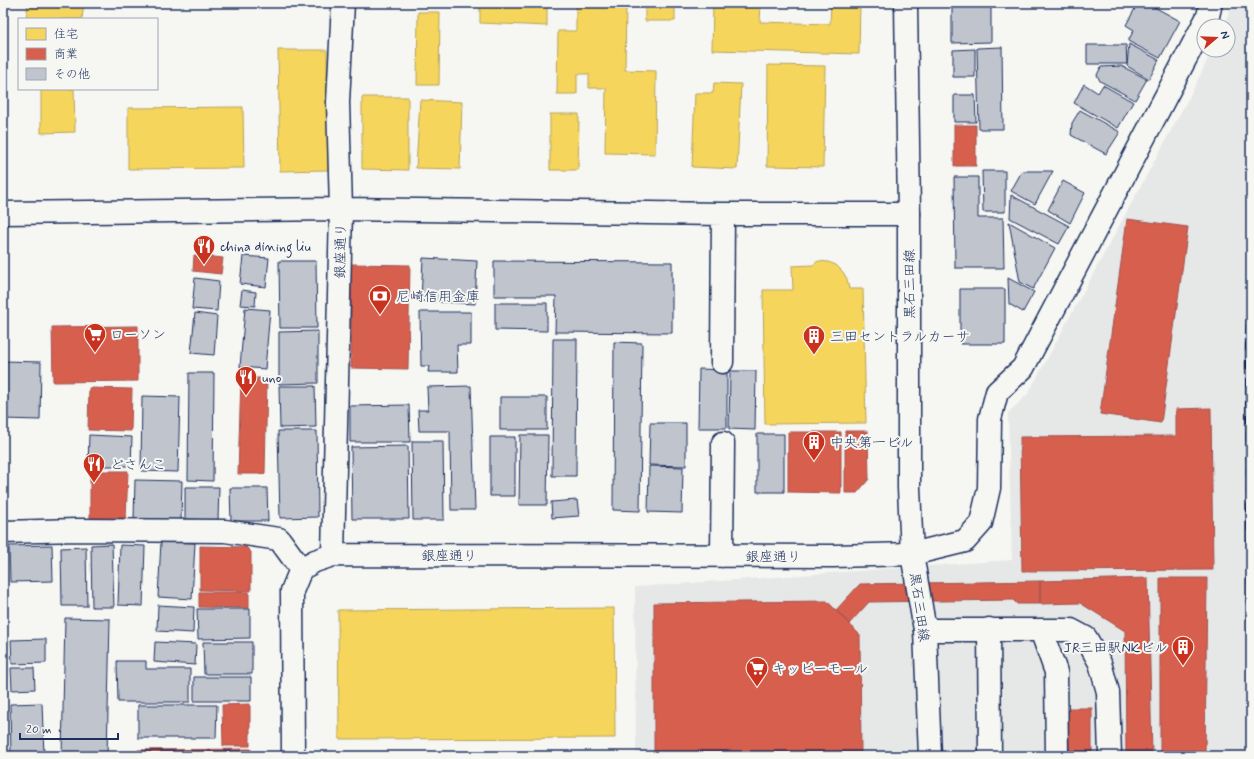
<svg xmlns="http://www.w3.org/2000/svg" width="1254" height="759" font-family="Mynerve,'Klee One',sans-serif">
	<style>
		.built { fill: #e6e7e7 }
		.homes { fill: #f6d55c; stroke: #b4a35d }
		.shops { fill: #d6604d; stroke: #9e5152 }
		.building { fill: #c0c4cd; stroke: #1b2f5e }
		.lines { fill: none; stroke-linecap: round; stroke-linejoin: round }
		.minor-casing { stroke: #1b2f5e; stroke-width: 25 }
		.major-casing { stroke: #1b2f5e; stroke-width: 25 }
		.minor { stroke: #f6f6f2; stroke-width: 22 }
		.major { stroke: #f6f6f2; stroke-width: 22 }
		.rail-casing { stroke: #1b2f5e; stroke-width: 4.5 }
		.rail { stroke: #f6f6f2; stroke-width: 3; stroke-dasharray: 9; stroke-linecap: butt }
		.labels { text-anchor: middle; stroke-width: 4; stroke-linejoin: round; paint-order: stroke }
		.poi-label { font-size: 14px; fill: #1b2f5e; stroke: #f6f6f2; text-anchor: start }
		.street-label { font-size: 14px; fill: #1b2f5e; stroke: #f6f6f2 }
	</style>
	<rect width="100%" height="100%" fill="#f6f6f2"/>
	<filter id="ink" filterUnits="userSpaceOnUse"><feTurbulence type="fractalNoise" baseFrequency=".025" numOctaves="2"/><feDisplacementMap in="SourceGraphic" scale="8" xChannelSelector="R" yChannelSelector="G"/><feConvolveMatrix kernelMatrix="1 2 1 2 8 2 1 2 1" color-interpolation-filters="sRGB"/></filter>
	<g filter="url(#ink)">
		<!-- built -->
		<path class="built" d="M1234,3H1251V756H636L635,587L1012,560L1008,413L1028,394L1194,88L1212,50H1228V26H1223Z"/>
		<!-- homes -->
		<path class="homes" d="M28,3H84L82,19H26Z
			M480,3H547V26L480,23Z
			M576,3H626L625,70L656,71L655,154L605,153L606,88H589V74H577V94H557L558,31H576Z
			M645,3H675V21H645Z
			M713,3H761L760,22L830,24L831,3H860L859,54L712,50Z
			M418,12H440L439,85H417Z
			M278,50H327L328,170L280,171Z
			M768,65L825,66L823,167L767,166Z
			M714,83L741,84L737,169L692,167L695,93H713Z
			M41,89H74L75,132L41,133Z
			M362,97H408V170L362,169Z
			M420,100L462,102L460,169L416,168Z
			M243,107L244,168L128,169V108Z
			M550,114H579L578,170H550Z
			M818,261L828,262L836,265L843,272L847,279L849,289H863L866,423L765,424L763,290H793L792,266L813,265Z
			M614,608L615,738L339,739L338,610Z"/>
		<!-- shops -->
		<path class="shops" d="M954,125H976V166H954Z
			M1127,219L1188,227L1161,423L1100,414Z
			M194,255L223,258L221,274L193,271Z
			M351,264L410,265L408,369L351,368Z
			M138,326V381L53,382L52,327Z
			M241,378H267L265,474H238Z
			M89,388L132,389L131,431L88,430Z
			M1211,408L1213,570L1022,571L1020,437L1176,436V409Z
			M845,431H868L869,479L857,493H845Z
			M788,432H841V493L788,492Z
			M90,471H128L126,519H90Z
			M200,546L246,547L251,552V591L200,590Z
			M1148,578L1152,756H1126L1125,631L1080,603L1040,604V581Z
			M1160,578H1207L1205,756H1160Z
			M1040,581V604H1017L1013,600L869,602L849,624L836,610L860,584Z
			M199,592H249V608L199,607Z
			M827,601L860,635L861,756H654V603Z
			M250,704V746H223L222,705Z
			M1068,708H1092V756H1069Z
			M251,749V756H138V750Z"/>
		<!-- building -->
		<path class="building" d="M952,3H991V42L952,43Z
			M1138,3H1147L1180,21L1160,58L1128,41L1134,30L1126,25Z
			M1129,44L1159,60L1149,79L1127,66Z
			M1087,45H1126L1127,64H1087Z
			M1002,47L1003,129H979L977,48Z
			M975,49V77H953V50Z
			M1121,66L1147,79L1135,100L1100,81L1097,75L1101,67Z
			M1084,84L1098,93L1103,85L1133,102L1118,128L1074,103Z
			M954,95H975L976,122H954Z
			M1080,110L1120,132L1106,154L1071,135L1072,123Z
			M982,171H1005V212H983Z
			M1022,171H1053L1035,204L1011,191Z
			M954,177H978V218H1003L1004,268H955Z
			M1063,181L1085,193L1070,223L1048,210Z
			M1011,195L1069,226L1059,244L1010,218Z
			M1009,222L1055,248L1033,289L1020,282Z
			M243,256L269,258L266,287L240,284Z
			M423,258L477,261L475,304L421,301Z
			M279,261H316L317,328H280Z
			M494,261L672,262V333L555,332L556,296H494Z
			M195,278L219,281L217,311L192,309Z
			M1008,278L1034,292L1023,312L1009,304Z
			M960,289H1005V344H960Z
			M242,290L256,292L255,306L240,305Z
			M495,303H547V331L495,330Z
			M245,308L270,310L265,369L240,367Z
			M420,312H471V345H457L458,372H428L429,366H421Z
			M195,313L217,316L214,355L191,353Z
			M318,331V383L279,384V332Z
			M553,339H577L576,476H552Z
			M614,342L642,343L640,511L613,510Z
			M3,361L41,362L40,420L3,419Z
			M699,369L727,370V428H698Z
			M730,371H756L755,430L729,429Z
			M189,373H214L213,481L188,480Z
			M279,386H315L316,427L280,428Z
			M471,386L475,510H451L450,431H419L418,410H428L427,387Z
			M142,396L180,397L178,472L141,471Z
			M500,397H547V430H500Z
			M409,405L410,442H350V406Z
			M650,423H686V466L649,465Z
			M278,431H317L318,517L280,518Z
			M757,434H784V492H757Z
			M89,435L132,437L131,466H88Z
			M520,435H548L547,505H519Z
			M490,437H515V496H490Z
			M412,441H443L444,520H413Z
			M408,446L409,519H352L351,447Z
			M649,466L683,467L682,513L648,512Z
			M135,480L182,481L181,520H134Z
			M185,487H219L218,520L185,519Z
			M230,488H267L268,521H231Z
			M577,500L579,516L552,518L551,502Z
			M161,542L195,543L192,599L158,597Z
			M112,544L114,607H92L91,545Z
			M52,545L53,581L10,582L9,546Z
			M120,545L145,546L143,606L118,605Z
			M86,547L87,606H62L61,548Z
			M158,605L194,607L193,633L157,631Z
			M197,609H250V638L198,639Z
			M65,618L110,619L107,756H62Z
			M46,639V663L12,664L11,640Z
			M155,642L196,644L195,665L154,662Z
			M203,642H252V674H204Z
			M117,661H146V669H190V702H118Z
			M11,668H34L35,689L12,690Z
			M194,677H251V701H194Z
			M42,703L44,756H11L10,704Z
			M138,705H217L216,738H138Z"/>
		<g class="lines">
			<!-- minor casing -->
			<g class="minor-casing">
				<path id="minor" d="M3,213L341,209L723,214H909
					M722,362L723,214
					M3,532L77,530L225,531L279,539L301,569
					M333,555L341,209L338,102L343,3
					M722,556L723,443
					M989,629L990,756
					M925,630H1071L1086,638L1100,663L1108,692L1110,756
					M1041,630L1056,672L1057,756
					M293,756L292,591L301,569L315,561L333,555L833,556L912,554L965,541L981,523L989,488L990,419L997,392L1023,368L1208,16L1211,3"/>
			</g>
			<!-- major casing -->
			<g class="major-casing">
				<path id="major" d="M906,3L909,214V488L912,554L925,630L930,756"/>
			</g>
			<!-- minor -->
			<use href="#minor" class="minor"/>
			<!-- major -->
			<use href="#major" class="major"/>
			<!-- rail casing -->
			<g class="rail-casing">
				<path id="rail" d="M1250,756L1247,347L1251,237"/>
			</g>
			<!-- rail -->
			<use href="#rail" class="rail"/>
		</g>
	</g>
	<!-- icons -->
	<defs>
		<g id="restaurant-pin" transform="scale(1.15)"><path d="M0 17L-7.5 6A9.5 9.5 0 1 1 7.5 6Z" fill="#c8321e" stroke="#f6f6f2"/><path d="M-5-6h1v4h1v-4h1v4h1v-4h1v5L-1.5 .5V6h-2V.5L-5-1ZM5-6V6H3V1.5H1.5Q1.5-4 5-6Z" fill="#fff"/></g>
		<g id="bank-pin" transform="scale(1.15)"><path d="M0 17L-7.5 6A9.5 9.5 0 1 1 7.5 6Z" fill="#c8321e" stroke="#f6f6f2"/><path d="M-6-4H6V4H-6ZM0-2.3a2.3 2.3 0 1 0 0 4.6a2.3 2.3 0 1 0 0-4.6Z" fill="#fff"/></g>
		<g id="supermarket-pin" transform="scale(1.15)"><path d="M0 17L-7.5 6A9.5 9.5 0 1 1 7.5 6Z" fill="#c8321e" stroke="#f6f6f2"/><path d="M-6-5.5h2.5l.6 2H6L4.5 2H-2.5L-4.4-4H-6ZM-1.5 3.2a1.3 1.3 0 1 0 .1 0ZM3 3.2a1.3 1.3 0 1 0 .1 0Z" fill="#fff"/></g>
		<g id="building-pin" transform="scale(1.15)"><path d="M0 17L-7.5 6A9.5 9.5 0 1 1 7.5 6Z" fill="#c8321e" stroke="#f6f6f2"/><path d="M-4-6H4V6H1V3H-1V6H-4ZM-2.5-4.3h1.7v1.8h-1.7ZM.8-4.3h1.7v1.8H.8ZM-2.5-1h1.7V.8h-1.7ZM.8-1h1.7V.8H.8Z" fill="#fff"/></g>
	</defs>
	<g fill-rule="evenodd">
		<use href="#restaurant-pin" x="204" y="246"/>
		<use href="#bank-pin" x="380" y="296"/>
		<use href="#supermarket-pin" x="95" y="334"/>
		<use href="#building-pin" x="814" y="336"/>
		<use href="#restaurant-pin" x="246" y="377"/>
		<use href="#building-pin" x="814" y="442"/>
		<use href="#restaurant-pin" x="94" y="464"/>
		<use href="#building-pin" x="1183" y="647"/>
		<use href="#supermarket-pin" x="757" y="668"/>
	</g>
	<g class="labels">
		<!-- poi labels -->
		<g class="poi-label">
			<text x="220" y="251">china dining liu</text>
			<text x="396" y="301">尼崎信用金庫</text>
			<text x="110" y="339">ローソン</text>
			<text x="830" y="341">三田セントラルカーサ</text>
			<text x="262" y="382">uno</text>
			<text x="830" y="447">中央第一ビル</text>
			<text x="110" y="469">どさんこ</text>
			<text x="1168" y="652" text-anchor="end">JR三田駅NKビル</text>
			<text x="772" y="673">キッピーモール</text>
		</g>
		<!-- street labels -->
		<g class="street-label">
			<text transform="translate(340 251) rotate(-89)" y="5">銀座通り</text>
			<text transform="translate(909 284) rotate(-90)" y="5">黒石三田線</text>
			<text x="449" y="560">銀座通り</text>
			<text x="773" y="561">銀座通り</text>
			<text transform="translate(920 607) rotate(82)" y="5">黒石三田線</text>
		</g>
	</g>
	<!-- margin -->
	<rect width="1254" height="759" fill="none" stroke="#f6f6f2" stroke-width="16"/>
	<rect x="8" y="8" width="1238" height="743" fill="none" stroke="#1b2f5e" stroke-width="1.5" filter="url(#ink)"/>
	<!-- legend -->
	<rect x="18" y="18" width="140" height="72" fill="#f6f6f2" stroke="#9ea6b7"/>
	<rect x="26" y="28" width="20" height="12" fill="#f6d55c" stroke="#9ea6b7"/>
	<text x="54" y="38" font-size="12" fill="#1b2f5e">住宅</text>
	<rect x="26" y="48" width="20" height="12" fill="#d6604d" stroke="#9ea6b7"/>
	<text x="54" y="58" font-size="12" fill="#1b2f5e">商業</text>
	<rect x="26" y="68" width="20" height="12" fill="#c0c4cd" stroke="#9ea6b7"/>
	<text x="54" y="78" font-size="12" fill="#1b2f5e">その他</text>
	<!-- north arrow -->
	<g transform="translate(1216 38) rotate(71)"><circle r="19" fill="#f6f6f2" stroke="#9ea6b7"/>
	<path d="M0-3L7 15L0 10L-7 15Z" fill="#c8321e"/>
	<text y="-6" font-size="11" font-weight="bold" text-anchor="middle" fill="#1b2f5e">N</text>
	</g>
	<!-- scale -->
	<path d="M20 733v6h98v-6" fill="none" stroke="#1b2f5e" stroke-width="2"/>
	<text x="26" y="733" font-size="12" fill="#1b2f5e" stroke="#f6f6f2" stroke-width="3" paint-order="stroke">20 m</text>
</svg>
